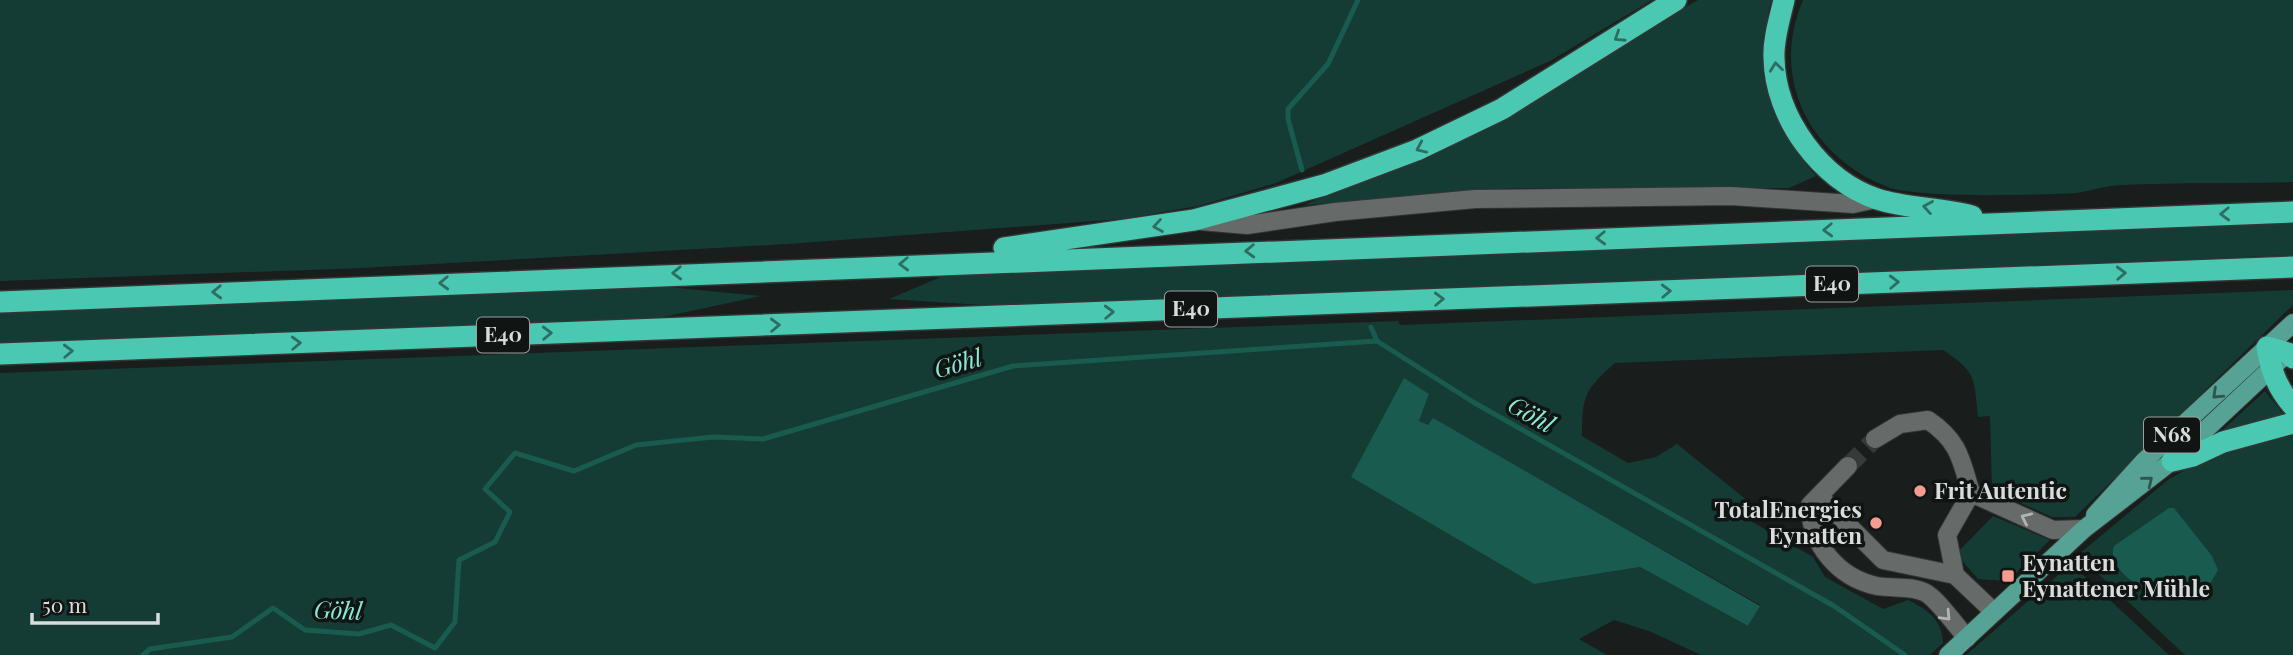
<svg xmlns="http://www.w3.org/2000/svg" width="2293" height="655" font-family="'Playfair Display',serif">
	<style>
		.green { fill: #143c34; fill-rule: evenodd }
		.water { fill: #195b4f }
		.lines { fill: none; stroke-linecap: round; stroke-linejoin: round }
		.stream { stroke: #195b4f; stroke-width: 5 }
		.minor-tunnel { stroke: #363a39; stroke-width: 18; stroke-dasharray: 18 9; stroke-linecap: butt }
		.minor-casing { stroke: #343635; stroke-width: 20 }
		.major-casing { stroke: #343635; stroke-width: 20 }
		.highway-casing { stroke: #343635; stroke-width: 24 }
		.minor { stroke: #666a69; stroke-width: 18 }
		.major { stroke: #56a294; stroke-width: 18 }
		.highway { stroke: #4bc8b1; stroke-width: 21 }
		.oneway { stroke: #2e6e62 }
		.oneway2 { stroke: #30544d }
		.oneway3 { stroke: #b1b4b3 }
		.poi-dot { fill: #f59c90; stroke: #101413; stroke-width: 2.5 }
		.labels { text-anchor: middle; stroke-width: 7; stroke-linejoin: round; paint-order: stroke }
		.shield { fill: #101413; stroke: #9da09f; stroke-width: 2 }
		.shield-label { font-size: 21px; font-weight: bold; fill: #d9dcdb }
		.poi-label { font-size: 23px; font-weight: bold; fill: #d9dcdb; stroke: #101413; text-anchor: start }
		.water-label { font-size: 24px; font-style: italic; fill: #89ebd6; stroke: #101413 }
	</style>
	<rect width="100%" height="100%" fill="#191d1c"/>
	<!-- green -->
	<path class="green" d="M0,0H1652L1550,61L1276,183L1198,206L1122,219L788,244L362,268L0,281Z
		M1698,0H1772C1767,10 1768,21 1767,32C1762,89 1777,133 1816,176L1789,188H1514L1304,205L1418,157Z
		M1803,0H2293V182C2236,184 2180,182 2123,185C2107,185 2091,191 2076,193C2040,195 1913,199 1885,186C1808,154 1770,77 1803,0Z
		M2293,221V255L1085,303L982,305L889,299L955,271Z
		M646,285L761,296L654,319L0,345V308Z
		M2293,290V305L2075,517H2052L1992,490L1990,416L1978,417C1974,379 1977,372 1943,350L1615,363C1585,389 1582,396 1582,436L1628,463L1656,457L1677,444L1758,509L1749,520L1813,557L1825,577L1883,609L1908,600C1928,610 1942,619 1943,643L1930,655H1701L1649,631L1614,620L1579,639L1607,655H0V373L1398,321L1400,325ZM1429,394L1419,421L1428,426L1433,419L1760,605L1748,626L1640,567L1534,584L1351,477Z
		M2265,391L2284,415L2217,435Z
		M2293,432V655H2185L2078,555L2169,479L2226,448Z
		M1993,516L2050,540L2008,581L1978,579L1956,554Z
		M2071,564L2169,655H1966Z"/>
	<!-- water -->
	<path class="water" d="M1404,378L1429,394L1419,421L1428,425L1433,418L1760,606L1748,626L1640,567L1534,584L1351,477Z
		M2169,508H2174L2212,556L2218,570C2213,579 2204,595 2194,599C2170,610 2103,574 2114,546Z"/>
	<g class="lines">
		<!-- stream -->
		<path class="stream" d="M1302,170L1288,119V109L1328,64L1358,0
			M1371,327L1377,341
			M143,655L150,649L232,637L273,608L305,630L359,634L391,625L435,648L455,622L459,560L495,542L510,512L485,489L515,453L574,471L636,445L713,437L763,439L1013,366L1377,341L1473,402L1834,606L1905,655"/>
		<!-- minor-tunnel -->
		<path class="minor-tunnel" d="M1848,466L1875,439"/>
		<!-- minor casing -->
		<g class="minor-casing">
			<path id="minor" d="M1200,221L1247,225L1335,212L1475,199L1731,196L1853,204L1877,199
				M1875,439L1900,424L1928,420C1959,441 1961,459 1971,493L1947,535L1955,575
				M1848,466L1810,505C1810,545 1839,578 1877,586C1893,589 1912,585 1926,593C1937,599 1957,627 1967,638
				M1971,493L2053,530L2084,529
				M1819,496L1883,560L1955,575L1994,612"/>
		</g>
		<!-- major casing -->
		<g class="major-casing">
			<path id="major" d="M2095,515L2144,461L2293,323
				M1948,655L2084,529L2172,461L2280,360"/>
		</g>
		<!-- highway casing -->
		<g class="highway-casing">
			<path id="highway" d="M1784,0C1780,18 1773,39 1774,58C1775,118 1821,180 1877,199C1907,209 1941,207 1972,216
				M1004,248L1194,220L1324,185L1417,150L1502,109L1676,0
				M0,302L2293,212
				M0,354L2293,267
				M2293,358L2288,353L2267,347C2271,371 2277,388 2293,406
				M2172,461L2193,456L2223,442L2293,423"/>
		</g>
		<!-- minor -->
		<use href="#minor" class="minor"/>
		<!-- major -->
		<use href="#major" class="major"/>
		<!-- highway -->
		<use href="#highway" class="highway"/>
	</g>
	<!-- one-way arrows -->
	<defs><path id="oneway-chevron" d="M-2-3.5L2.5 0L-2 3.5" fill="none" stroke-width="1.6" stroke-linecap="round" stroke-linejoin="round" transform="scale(1.75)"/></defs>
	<g class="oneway">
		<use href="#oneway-chevron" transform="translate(1619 37) rotate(147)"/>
		<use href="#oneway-chevron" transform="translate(1776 67) rotate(-97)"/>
		<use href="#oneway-chevron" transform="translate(1421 148) rotate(156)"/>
		<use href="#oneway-chevron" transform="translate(1928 207) rotate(-170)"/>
		<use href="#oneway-chevron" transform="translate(2225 214) rotate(178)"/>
		<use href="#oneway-chevron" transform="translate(1158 226) rotate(171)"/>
		<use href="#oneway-chevron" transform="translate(1828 230) rotate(178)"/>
		<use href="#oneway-chevron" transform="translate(1601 238) rotate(178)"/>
		<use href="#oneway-chevron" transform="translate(1250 251) rotate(178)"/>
		<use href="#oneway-chevron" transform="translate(904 264) rotate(178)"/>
		<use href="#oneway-chevron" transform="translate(677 273) rotate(178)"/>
		<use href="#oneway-chevron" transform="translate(2121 273) rotate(-2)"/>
		<use href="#oneway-chevron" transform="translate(1894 282) rotate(-2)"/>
		<use href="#oneway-chevron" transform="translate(444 283) rotate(178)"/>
		<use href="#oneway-chevron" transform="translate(1666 291) rotate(-2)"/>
		<use href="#oneway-chevron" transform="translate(217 292) rotate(178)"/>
		<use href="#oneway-chevron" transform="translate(1439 299) rotate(-2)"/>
		<use href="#oneway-chevron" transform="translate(1109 312) rotate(-2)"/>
		<use href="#oneway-chevron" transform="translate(775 325) rotate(-2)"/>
		<use href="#oneway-chevron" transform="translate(547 333) rotate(-2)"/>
		<use href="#oneway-chevron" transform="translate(296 343) rotate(-2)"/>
		<use href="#oneway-chevron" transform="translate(68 351) rotate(-2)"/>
	</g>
	<g class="oneway2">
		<use href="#oneway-chevron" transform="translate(2217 394) rotate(137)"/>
		<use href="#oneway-chevron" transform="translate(2148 481) rotate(-39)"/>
	</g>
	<g class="oneway3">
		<use href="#oneway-chevron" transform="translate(2026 518) rotate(-155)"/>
		<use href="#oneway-chevron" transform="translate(1946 616) rotate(47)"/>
	</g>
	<!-- markers -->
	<g class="poi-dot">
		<circle cx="1920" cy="491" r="7"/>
		<circle cx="1876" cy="523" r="7"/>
		<rect x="2001" y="569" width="14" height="14" rx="3.5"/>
	</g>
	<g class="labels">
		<!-- shield labels -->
		<g class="shield">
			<rect x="1806" y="266.5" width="52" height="35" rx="5"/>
			<rect x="1165" y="291.5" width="52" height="35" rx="5"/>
			<rect x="477" y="317.5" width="52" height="35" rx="5"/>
			<rect x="2144" y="417.5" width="56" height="35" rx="5"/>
		</g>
		<g class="shield-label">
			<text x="1832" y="291">E40</text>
			<text x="1191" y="316">E40</text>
			<text x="503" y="342">E40</text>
			<text x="2172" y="442">N68</text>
		</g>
		<!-- poi labels -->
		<g class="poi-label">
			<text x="1934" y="499">Frit Autentic</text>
			<text x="1862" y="518" text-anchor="end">TotalEnergies<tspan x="1862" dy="26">Eynatten</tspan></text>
			<text x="2022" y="571">Eynatten<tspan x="2022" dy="26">Eynattener Mühle</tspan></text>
		</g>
		<!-- water labels -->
		<g class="water-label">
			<text transform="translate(958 364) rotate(-16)" y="8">Göhl</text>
			<text transform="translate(1531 415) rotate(29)" y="8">Göhl</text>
			<text transform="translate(338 611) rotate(2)" y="8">Göhl</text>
		</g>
	</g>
	<!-- scale -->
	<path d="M32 613v10h126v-10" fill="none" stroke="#d9dcdb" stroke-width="3.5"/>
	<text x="42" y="613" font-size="21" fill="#d9dcdb" stroke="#101413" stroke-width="5" paint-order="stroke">50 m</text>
</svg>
